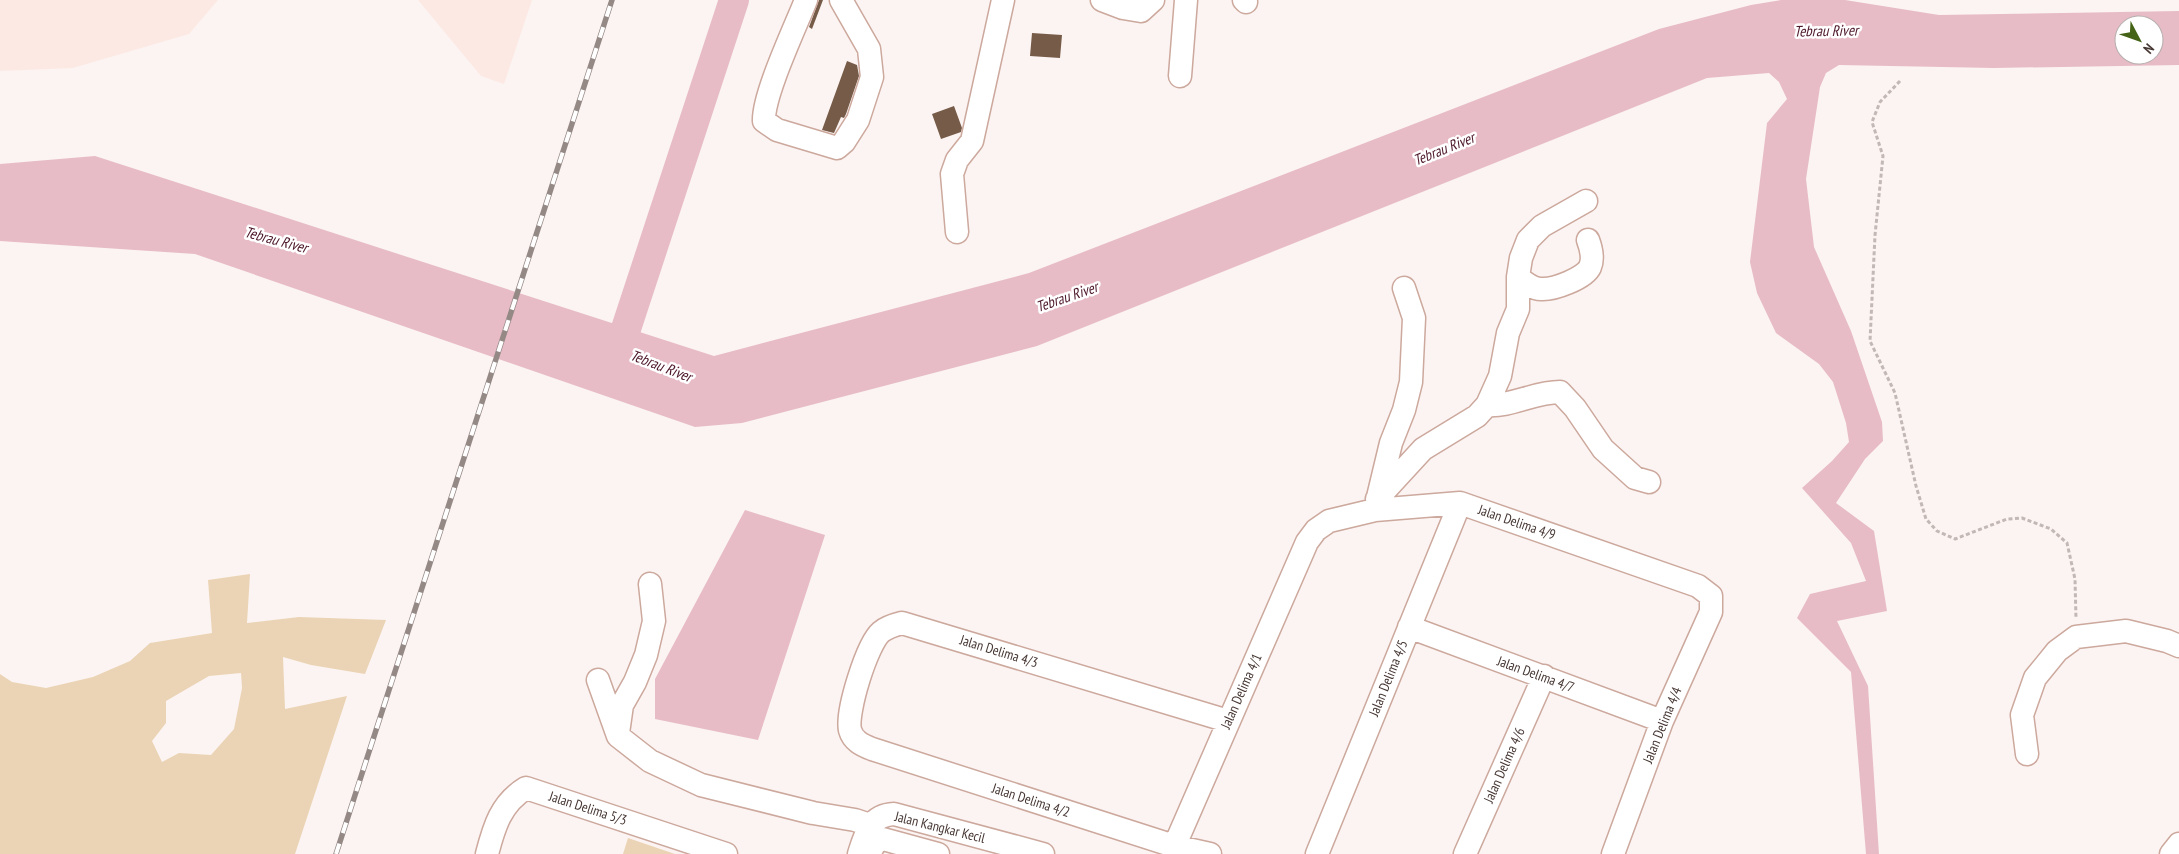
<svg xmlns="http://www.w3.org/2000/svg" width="2179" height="854" font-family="'PT Sans Narrow',sans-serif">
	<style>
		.built { fill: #fce9e3 }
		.green { fill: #ebd4b5; fill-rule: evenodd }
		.water { fill: #e7bcc6; fill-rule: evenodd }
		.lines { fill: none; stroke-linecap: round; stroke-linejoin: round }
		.river { stroke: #e7bcc6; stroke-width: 30 }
		.building { fill: #765b48 }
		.minor-casing { stroke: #cca89d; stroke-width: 25 }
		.path { stroke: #c2b8b5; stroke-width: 3; stroke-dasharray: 4 2.5; stroke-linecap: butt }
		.minor { stroke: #fff; stroke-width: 22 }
		.rail-casing { stroke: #958986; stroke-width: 5.5 }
		.rail { stroke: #fff; stroke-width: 4; stroke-dasharray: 11; stroke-linecap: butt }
		.labels { text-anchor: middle; stroke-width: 5; stroke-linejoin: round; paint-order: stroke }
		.street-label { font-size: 14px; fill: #463733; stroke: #fff }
		.water-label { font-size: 15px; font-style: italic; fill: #4d1829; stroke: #fff }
	</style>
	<rect width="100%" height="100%" fill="#fcf4f2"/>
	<!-- built -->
	<path class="built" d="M0,0H218L189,34L73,68L0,71Z
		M418,0H532L504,84L481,76Z"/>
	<!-- green -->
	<path class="green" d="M250,574L247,623L299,617L386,620L365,674L311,665L283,657L285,709L347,696L295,854H0V674L12,682L46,688L93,677L130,661L150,643L212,633L208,580ZM241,673L242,688L234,729L211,755L179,753L162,762L152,741L166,723V701L209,676Z
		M628,838L675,854H623Z"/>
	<!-- water -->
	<path class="water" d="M1781,0H1845L1939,15L2179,11V65L1994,68L1839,65L1826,73L1820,87L1806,179L1814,247L1851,331L1882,422L1883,441L1865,459L1836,503L1874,531L1887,611L1837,621L1868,686L1879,854H1866L1851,672L1797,618L1810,594L1866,581L1851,543L1802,488L1832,461L1849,442L1846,423L1833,382L1819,364L1776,333L1757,293L1750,262L1767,123L1787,99L1779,82L1769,73L1707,78L1037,346L742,423L695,427L195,254L0,241V164L95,156L714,356L1029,273L1659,29L1751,5ZM2124,25H2154V55H2124Z
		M745,510L825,535L758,740L655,719V679Z"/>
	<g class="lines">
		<!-- river -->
		<path class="river" d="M619,350L734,0"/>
	</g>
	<!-- building -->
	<path class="building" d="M819,0H823L812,29L809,27Z
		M1032,33L1062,35L1060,58L1030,56Z
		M847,61L857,65L859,76L846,114L844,118L841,117L834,133L822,130Z
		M954,106L962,128L961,132L941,139L932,114Z"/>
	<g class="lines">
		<!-- minor casing -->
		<g class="minor-casing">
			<path id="minor" d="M806,0C795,28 763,95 764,121L777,130L837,148L844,142L858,120L872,77L869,49L841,0
				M1102,0L1123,8L1141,11L1153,0
				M1244,0L1246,2
				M1180,76L1186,0
				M957,232L952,174L957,160L972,141L1003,0
				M1518,277C1524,282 1532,289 1541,289C1554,290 1585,278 1590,267C1594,258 1591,248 1588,240
				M1487,405C1511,407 1534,392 1560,392L1575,408L1603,449L1635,478L1649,482
				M1378,497L1391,443L1404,410L1411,382L1414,318L1404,288
				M1377,499L1423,449L1477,416L1487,405L1500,376L1508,333L1518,309V277L1521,258L1528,240L1542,226L1586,201
				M1409,627L1662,721
				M598,680L618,736L650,761L701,785L813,813L855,820L870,825
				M618,733L622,705L635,682L646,655L654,621L650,584
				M2027,754L2022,715L2035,678L2057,651L2076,637L2126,631L2167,641L2179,646
				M487,854C494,827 501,803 526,788L726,854
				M859,854C865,835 870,815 894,814L1043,854
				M869,854L875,843L883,839L938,854
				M1171,854L1307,542L1316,530L1329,521L1375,510L1460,503L1698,586L1711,596V612L1662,721L1613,854
				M1210,854L1174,846L872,749C862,745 853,741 850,730C846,712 867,644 881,632C887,627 894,625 902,623L1228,721
				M1317,854L1460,503
				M1465,854L1544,676
				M2171,854L2179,844"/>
		</g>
		<!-- path -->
		<path class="path" d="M1900,81L1880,102L1872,122L1883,156L1875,235L1870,341L1895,393L1916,486L1926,519L1937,531L1955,539L2007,519L2022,518L2051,529L2067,543L2075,579L2076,619"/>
		<!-- minor -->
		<use href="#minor" class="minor"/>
		<!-- rail casing -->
		<g class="rail-casing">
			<path id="rail" d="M336,854L612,0"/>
		</g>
		<!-- rail -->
		<use href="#rail" class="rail"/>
	</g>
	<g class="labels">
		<!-- street labels -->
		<g class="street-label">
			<text transform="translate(1517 522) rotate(19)" y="5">Jalan Delima 4/9</text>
			<text transform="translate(999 651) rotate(17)" y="5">Jalan Delima 4/3</text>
			<text transform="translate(1536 674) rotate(20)" y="5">Jalan Delima 4/7</text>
			<text transform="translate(1388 678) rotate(-68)" y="5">Jalan Delima 4/5</text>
			<text transform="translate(1241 691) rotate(-66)" y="5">Jalan Delima 4/1</text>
			<text transform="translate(1662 725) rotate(-68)" y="5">Jalan Delima 4/4</text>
			<text transform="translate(1504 765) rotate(-66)" y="5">Jalan Delima 4/6</text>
			<text transform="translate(1031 800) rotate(18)" y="5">Jalan Delima 4/2</text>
			<text transform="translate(588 808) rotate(18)" y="5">Jalan Delima 5/3</text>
			<text transform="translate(940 827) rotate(14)" y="5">Jalan Kangkar Kecil</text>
		</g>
		<!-- water labels -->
		<g class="water-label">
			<text transform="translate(1826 31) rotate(-1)" y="5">Tebrau River</text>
			<text transform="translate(1444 149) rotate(-22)" y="5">Tebrau River</text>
			<text transform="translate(276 240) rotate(15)" y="5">Tebrau River</text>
			<text transform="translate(1067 297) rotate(-19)" y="5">Tebrau River</text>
			<text transform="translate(661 366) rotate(21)" y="5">Tebrau River</text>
		</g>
	</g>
	<!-- north arrow -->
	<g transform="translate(2139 40) rotate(131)"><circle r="24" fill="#ffffff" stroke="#b5afad"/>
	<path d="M0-4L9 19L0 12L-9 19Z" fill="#446316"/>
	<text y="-8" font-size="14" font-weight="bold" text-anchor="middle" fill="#463733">N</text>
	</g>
</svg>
